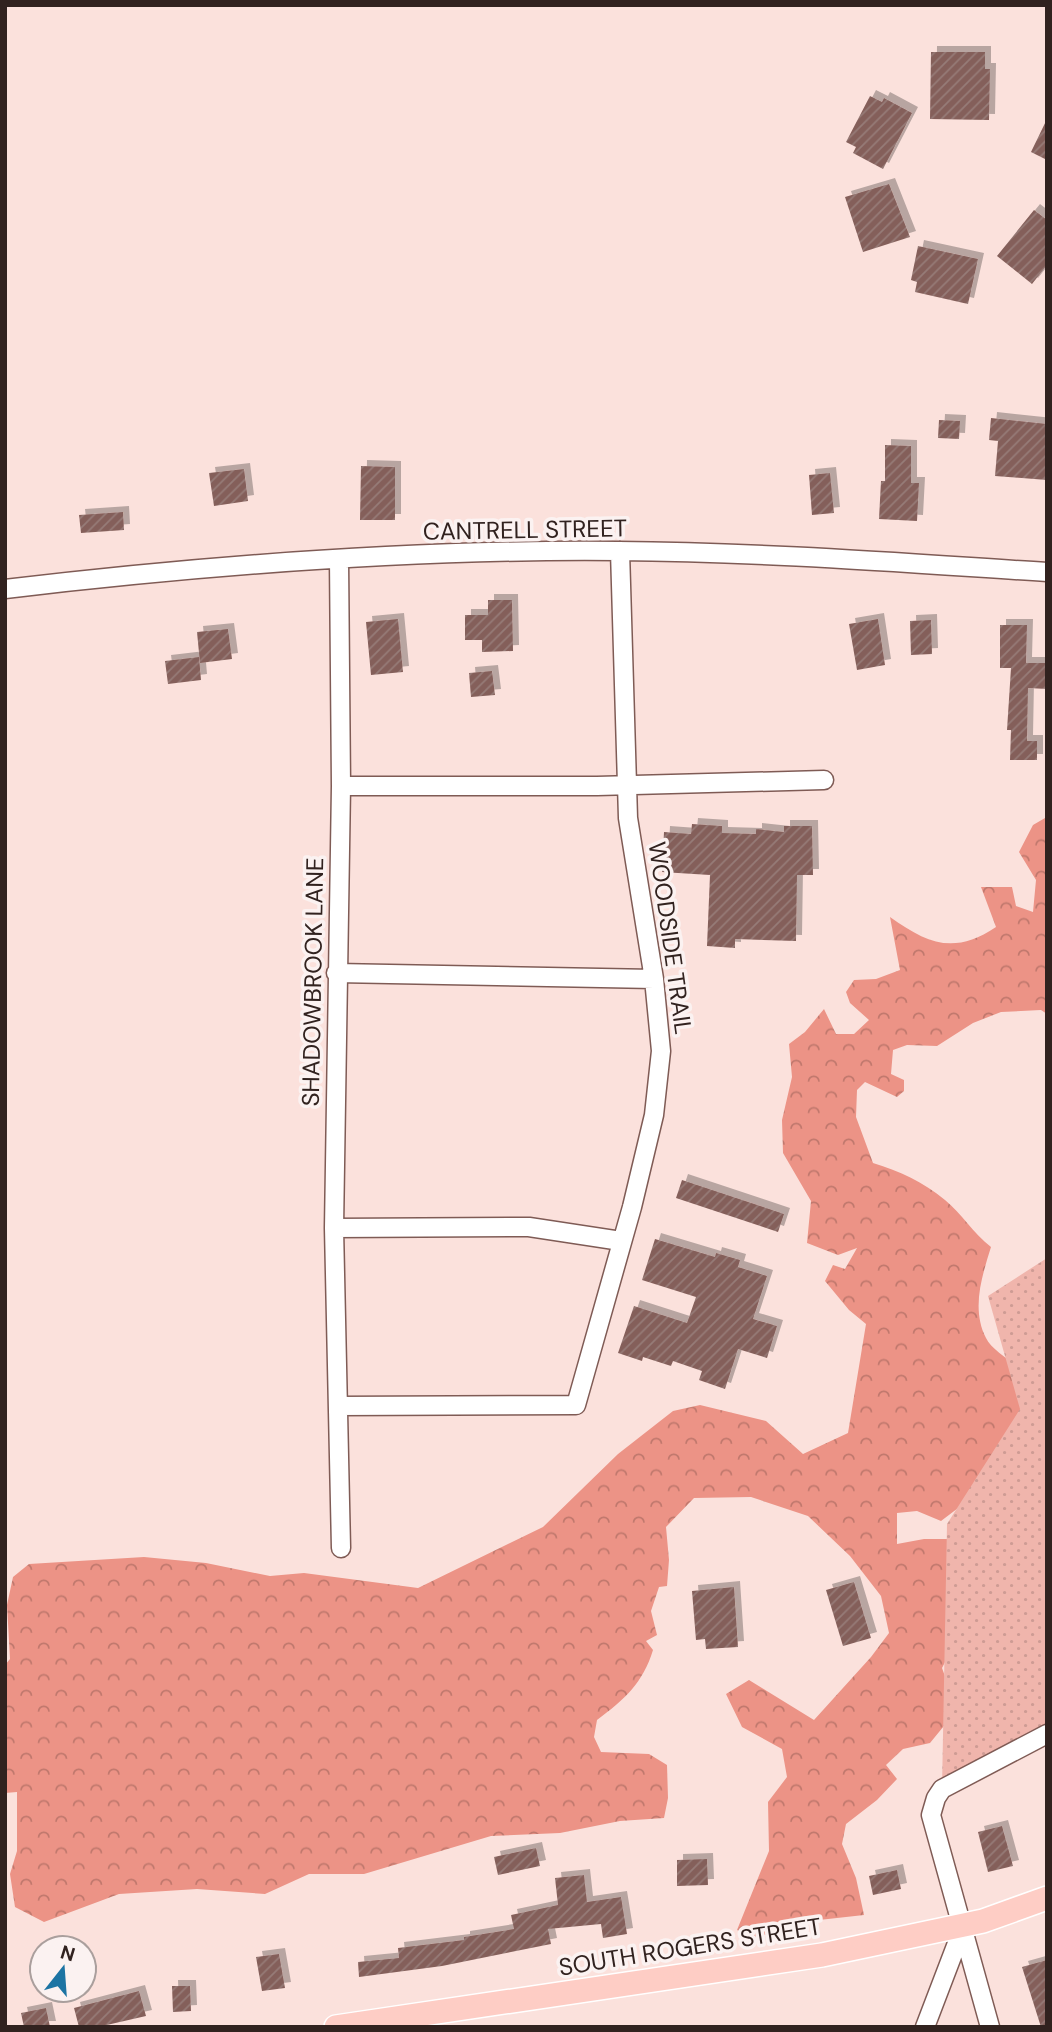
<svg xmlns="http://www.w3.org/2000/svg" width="1052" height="2032" font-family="'DM Sans',sans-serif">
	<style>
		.forest { fill: url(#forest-crowns) }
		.park { fill: url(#park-dots) }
		.building { fill: url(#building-hatch); filter: url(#shadow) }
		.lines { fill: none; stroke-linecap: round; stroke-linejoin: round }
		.minor-casing { stroke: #7f5b55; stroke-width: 21 }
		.major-casing { stroke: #fff; stroke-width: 26 }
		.minor { stroke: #fff; stroke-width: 18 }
		.major { stroke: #fecdc5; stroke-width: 23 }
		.labels { text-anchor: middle; stroke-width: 7; stroke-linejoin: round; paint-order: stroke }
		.street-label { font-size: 24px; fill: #31221f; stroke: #fbf2f1 }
	</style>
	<defs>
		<pattern id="forest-crowns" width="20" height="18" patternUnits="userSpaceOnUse" patternTransform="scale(1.75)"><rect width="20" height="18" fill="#ec9386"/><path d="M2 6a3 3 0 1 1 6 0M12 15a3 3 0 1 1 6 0" fill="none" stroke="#c0786d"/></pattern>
		<pattern id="park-dots" width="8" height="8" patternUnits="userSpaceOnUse" patternTransform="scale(1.75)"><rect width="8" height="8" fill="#f0b5ac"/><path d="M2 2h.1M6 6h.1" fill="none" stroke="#ce9b94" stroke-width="1.8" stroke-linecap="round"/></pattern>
		<pattern id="building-hatch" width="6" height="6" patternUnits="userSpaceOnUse" patternTransform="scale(1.75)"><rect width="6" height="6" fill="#845f5a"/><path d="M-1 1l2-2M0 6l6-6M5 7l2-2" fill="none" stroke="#967b77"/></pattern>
		<filter id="shadow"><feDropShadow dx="6" dy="-6" stdDeviation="0" flood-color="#0004"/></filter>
	</defs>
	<rect width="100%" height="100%" fill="#fbe1dc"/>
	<!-- forest -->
	<path class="forest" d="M1045,818L1047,1014L1041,1010L1001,1012L973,1023L937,1046L907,1045L893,1050L891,1074L904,1080V1091L897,1097L865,1082L857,1090L856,1117L873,1163C900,1171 923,1182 945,1200C962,1214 973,1233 991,1247C982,1276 971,1309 986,1338C992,1351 1016,1364 1028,1373L1029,1421L974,1496L941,1521L917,1511L897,1513V1544L924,1539H947L970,1569L965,1623L942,1668L957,1710L930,1743L903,1749L886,1765L897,1779L877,1800L846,1824L842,1844L856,1878L864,1915L819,1920L753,1938L737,1930L769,1851L768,1802L787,1777L782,1749L742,1727L726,1694L749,1680L814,1720L871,1657L889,1633L881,1596L850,1556L808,1516L751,1497L694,1498L666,1527L669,1560L667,1586L659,1587L651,1611L657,1635L646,1641L653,1650C643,1683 624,1700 597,1720L594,1737L601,1752L649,1754L667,1765L668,1798L664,1818L620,1821L560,1833L491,1836L364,1874H309L265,1894L197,1889L119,1894L44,1922L15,1907L10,1874L17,1851V1792L5,1793V1665L10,1659L7,1605L13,1577L29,1564L144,1557L206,1563L270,1576L304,1573L418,1588L543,1527L618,1454L673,1411L700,1405L766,1421L803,1454L848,1433L866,1324L849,1310L825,1281L833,1265L845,1269L857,1248L838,1255L807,1243L811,1201L783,1153L782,1120L792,1077L789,1044L805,1032L824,1009L836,1034H854L869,1020L850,1003L846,992L854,980L876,979L900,970L890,917C928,944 954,955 996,927L981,887H1012L1016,906L1033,912L1036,880L1019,852L1033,825Z"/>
	<!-- park -->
	<path class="park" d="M1047,1258V1734L942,1789L947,1524L1020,1409L988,1296Z"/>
	<!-- building -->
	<path class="building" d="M931,52H985V69H990L989,120L930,119Z
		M870,96L882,102L884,98L912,113L883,169L853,153L856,147L846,142Z
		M1047,119V160L1031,152Z
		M889,184L910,237L863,252L845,197Z
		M1034,210L1047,220V265L1032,284L997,256Z
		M918,246L978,259L968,304L915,292L917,282L911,280Z
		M991,418L1047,424V480L995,476L998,441L989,440Z
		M939,420L960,421L959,439L938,438Z
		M885,445L911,446V483H919L917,521L879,519L881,481H885Z
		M361,466L395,467V520H360Z
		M244,469L248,501L214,506L209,473Z
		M830,473L834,513L812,515L809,475Z
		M123,512L124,530L81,533L79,515Z
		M488,600H512L513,651L482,652V640H465V615H488Z
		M398,619L403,672L371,675L366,622Z
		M878,619L885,665L857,670L849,624Z
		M931,620L932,654L911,655L910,621Z
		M1000,625H1027L1026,663H1047V689L1028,688L1027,741H1037V760H1010L1011,730H1007L1011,668H1000Z
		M228,629L232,659L200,663L197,632Z
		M199,657L201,680L168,684L165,661Z
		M492,671L495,695L471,697L469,673Z
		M692,824L722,826V833L756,834V829L784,832V826H812L813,875H797L796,941L735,939V948L707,946L710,875L662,872L664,832L691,834Z
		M682,1180L784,1214L778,1232L676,1198Z
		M655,1239L715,1257L716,1253L740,1260L738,1267L767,1276L753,1319L777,1326L767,1358L738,1349L725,1389L699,1380L702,1371L673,1361L671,1366L643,1357L642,1361L618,1353L634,1306L687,1323L696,1297L642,1280Z
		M854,1582L871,1638L843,1646L826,1590Z
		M734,1587L738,1647L706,1649L705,1639L696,1640L692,1591Z
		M1002,1826L1013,1866L988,1872L978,1832Z
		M536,1848L540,1866L498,1875L494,1857Z
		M707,1859L708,1885L677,1886V1860Z
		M897,1870L901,1889L873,1895L869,1876Z
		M584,1875L587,1902L621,1897L627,1934L603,1938L601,1924L548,1929L551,1944L442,1966L359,1977L358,1962L399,1958L398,1948L464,1940V1937L514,1929L511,1915L558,1905L555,1878Z
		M279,1954L285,1988L262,1991L256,1957Z
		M1047,1960V2027H1041L1022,1967Z
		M172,1986H190L191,2011L173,2012Z
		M139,1991L146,2016L98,2027H79L74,2008Z
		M46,2008L50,2027H24L21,2013Z"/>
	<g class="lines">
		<!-- minor casing -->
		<g class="minor-casing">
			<path id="minor" d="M339,559L341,786L334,1228L341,1548
				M5,589C208,565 413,549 618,551C762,552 904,563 1047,572
				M341,786H597L824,780
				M336,973L654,979
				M334,1228L529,1227L621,1241
				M338,1406L576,1405L632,1207L654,1115L661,1051L654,979L628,818L620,551
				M925,2027L964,1925
				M990,2027L931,1815L936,1798L942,1789L1047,1734"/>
		</g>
		<!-- major casing -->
		<g class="major-casing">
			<path id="major" d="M336,2027L822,1955L983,1921L1047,1898"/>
		</g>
		<!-- minor -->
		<use href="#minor" class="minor"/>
		<!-- major -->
		<use href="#major" class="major"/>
	</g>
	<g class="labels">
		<!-- street labels -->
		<g class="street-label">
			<text transform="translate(525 530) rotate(-1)" y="8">CANTRELL STREET</text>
			<text transform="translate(670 938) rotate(82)" y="8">WOODSIDE TRAIL</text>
			<text transform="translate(313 982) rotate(-89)" y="8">SHADOWBROOK LANE</text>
			<text transform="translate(690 1947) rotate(-9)" y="8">SOUTH ROGERS STREET</text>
		</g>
	</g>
	<!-- border -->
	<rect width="1052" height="2032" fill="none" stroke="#31221f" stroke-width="14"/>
	<!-- north arrow -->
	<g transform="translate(63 1969) rotate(17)"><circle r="33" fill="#fbf2f1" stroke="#aa9f9d" stroke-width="2"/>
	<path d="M0-5L12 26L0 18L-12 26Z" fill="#1c74a3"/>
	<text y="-10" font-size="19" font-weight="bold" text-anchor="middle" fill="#31221f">N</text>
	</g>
</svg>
